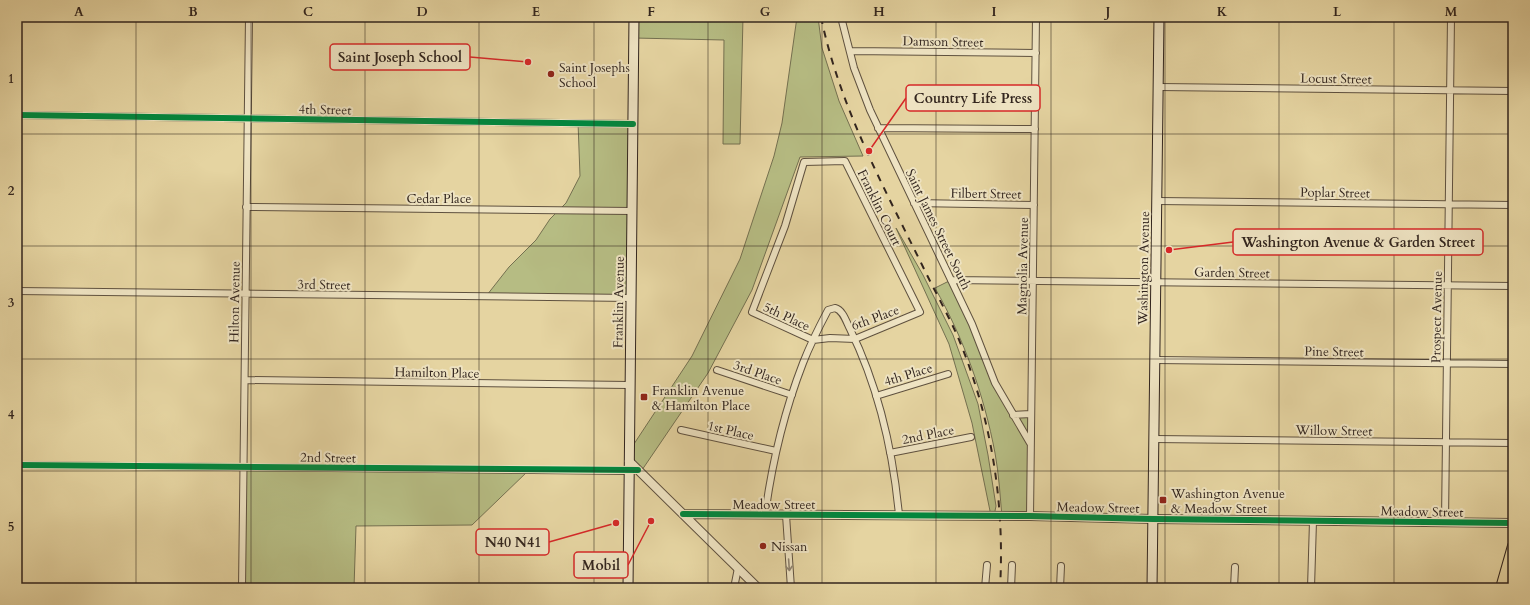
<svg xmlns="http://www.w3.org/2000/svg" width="1530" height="605" font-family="Cardo,serif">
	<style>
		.green { fill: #b6bc83; stroke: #747050 }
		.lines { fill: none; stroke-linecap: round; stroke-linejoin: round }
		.minor-casing { stroke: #5f513f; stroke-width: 8 }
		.tertiary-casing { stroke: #5f513f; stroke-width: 10 }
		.secondary-casing { stroke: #32251e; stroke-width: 11 }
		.primary-casing { stroke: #32251e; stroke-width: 12 }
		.minor { stroke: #eee3c2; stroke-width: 6 }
		.tertiary { stroke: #eee3c2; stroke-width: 8 }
		.secondary { stroke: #eee3c2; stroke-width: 9 }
		.primary { stroke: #e5d4a1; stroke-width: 10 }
		.rail { stroke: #32251e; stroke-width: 2; stroke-dasharray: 7 7; stroke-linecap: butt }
		.cycleway-casing { stroke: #eee3c2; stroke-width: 8 }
		.cycleway { stroke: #00873e; stroke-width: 6 }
		.oneway { stroke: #908470 }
		.grid { fill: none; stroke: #32251e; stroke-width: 1; stroke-opacity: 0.55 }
		.poi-dot { fill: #8f2418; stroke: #eee3c2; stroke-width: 1.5 }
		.labels { text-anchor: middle; stroke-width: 4; stroke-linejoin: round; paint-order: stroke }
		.street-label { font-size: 13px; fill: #32251e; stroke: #eee3c2 }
		.poi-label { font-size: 13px; fill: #32251e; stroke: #eee3c2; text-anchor: start }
		.leader { fill: none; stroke: #d62828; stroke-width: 1.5 }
		.callout-dot { fill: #d62828; stroke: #eee3c2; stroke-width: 1.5 }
		.callout { fill: #eee3c2; stroke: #d62828; stroke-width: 1.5 }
		.callout-label { font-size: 14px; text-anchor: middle; font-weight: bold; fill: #32251e }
		.neatline { fill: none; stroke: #32251e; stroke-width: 1.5 }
		.grid-label { font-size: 13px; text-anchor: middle; font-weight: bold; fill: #32251e }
	</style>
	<rect width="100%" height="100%" fill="#e5d4a1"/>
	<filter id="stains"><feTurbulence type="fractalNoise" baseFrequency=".005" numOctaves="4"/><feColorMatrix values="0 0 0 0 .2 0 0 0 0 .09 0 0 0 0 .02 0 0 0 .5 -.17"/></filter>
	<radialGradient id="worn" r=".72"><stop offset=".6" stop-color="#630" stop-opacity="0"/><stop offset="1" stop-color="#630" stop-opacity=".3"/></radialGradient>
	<!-- green -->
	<path class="green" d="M634,17H743L740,144H723L724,40L634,38Z
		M797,17H818L822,48L839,101L863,156L800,157L752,290L708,373L642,470L631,471L630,450L692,356L740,259L774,156L782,123Z
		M578,122H634L632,298L487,295L509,267L536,240L550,219L566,203L580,176Z
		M896,228L923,275L953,335L978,404L988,455L996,506L994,516H991L989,506L972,423L949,344Z
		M951,280L995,383L1028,438L1030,516L1002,517C1000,496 999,474 995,453C984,395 964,339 935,288Z
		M1028,416V433L1016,417Z
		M245,467L528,471L472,525L356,526L354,588H243Z"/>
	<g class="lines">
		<!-- minor casing -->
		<g class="minor-casing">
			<path id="minor" d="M841,17L854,68L870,110L972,324L995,383L1030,443
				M850,51L1036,53
				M1159,87L1513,91
				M17,115L633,124
				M878,128L1035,129
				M845,161L920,312L855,339L830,338L813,340L752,312L785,226L804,162Z
				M1157,201L1513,205
				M914,203L1034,205
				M246,207L632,211
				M951,280L1513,286
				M17,291L631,298
				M1155,360L1513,364
				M717,370L792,395
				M245,380L629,385
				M876,396L948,374
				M1013,415L1031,414
				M681,430L776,451
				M1154,439L1513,443
				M890,453L971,437
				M17,465L631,471
				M765,515C772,463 784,412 803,363C810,345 819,327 828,310L835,308C843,310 846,321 850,329C878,386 893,451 899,515
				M786,515L791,588
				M1030,516L1036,17
				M1445,522L1451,17
				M242,588L249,17
				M734,588L738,568
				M985,588L987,565
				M1011,588L1012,565
				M1060,588L1061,566
				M1234,588L1235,567
				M1311,588L1313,521"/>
		</g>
		<!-- tertiary casing -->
		<g class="tertiary-casing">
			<path id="tertiary" d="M629,461L758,588
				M683,514L1030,516L1153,519L1513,523"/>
		</g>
		<!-- secondary casing -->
		<g class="secondary-casing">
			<path id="secondary" d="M628,588L634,17
				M1152,588L1159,17"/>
		</g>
		<!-- primary casing -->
		<g class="primary-casing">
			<path id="primary" d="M1501,588L1513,546"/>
		</g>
		<!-- minor -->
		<use href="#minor" class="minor"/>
		<!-- tertiary -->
		<use href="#tertiary" class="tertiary"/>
		<!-- secondary -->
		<use href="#secondary" class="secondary"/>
		<!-- primary -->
		<use href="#primary" class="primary"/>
		<!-- rail -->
		<path class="rail" d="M821,17C840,109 886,191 927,275C937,295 948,315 957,335C991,415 1005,502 1000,588"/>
		<!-- cycleway casing -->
		<g class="cycleway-casing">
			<path id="cycleway" d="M17,115L633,124
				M17,465L638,470
				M683,514L1030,516L1153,519L1513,523"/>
		</g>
		<!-- cycleway -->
		<use href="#cycleway" class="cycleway"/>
	</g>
	<!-- one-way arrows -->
	<defs><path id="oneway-shaft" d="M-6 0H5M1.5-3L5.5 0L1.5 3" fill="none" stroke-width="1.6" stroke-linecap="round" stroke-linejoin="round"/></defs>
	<use class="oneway" href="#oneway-shaft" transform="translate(789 565) rotate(86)"/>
	<!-- grid -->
	<path class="grid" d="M136,17V588M251,17V588M365,17V588M479,17V588M594,17V588M708,17V588M822,17V588M936,17V588M1051,17V588M1165,17V588M1279,17V588M1394,17V588M17,134H1513M17,246H1513M17,359H1513M17,471H1513"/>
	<!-- markers -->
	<g class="poi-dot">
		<circle cx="551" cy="74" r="4"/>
		<rect x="640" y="393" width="8" height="8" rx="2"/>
		<rect x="1159" y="496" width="8" height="8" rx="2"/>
		<circle cx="763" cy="546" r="4"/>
	</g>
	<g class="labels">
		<!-- street labels -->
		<g class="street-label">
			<text transform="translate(943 41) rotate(1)" y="5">Damson Street</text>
			<text transform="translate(1336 78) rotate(1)" y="5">Locust Street</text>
			<text transform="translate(325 109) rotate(1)" y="5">4th Street</text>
			<text transform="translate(1335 192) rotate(1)" y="5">Poplar Street</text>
			<text transform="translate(986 193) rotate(1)" y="5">Filbert Street</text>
			<text x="439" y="203">Cedar Place</text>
			<text transform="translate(880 207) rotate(64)" y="5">Franklin Court</text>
			<text transform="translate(939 229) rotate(64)" y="5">Saint James Street South</text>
			<text transform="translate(1022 266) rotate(-89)" y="5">Magnolia Avenue</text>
			<text transform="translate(1143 268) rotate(-89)" y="5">Washington Avenue</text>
			<text transform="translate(1232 272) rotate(1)" y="5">Garden Street</text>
			<text transform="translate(324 284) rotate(1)" y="5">3rd Street</text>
			<text transform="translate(234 302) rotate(-89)" y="5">Hilton Avenue</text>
			<text transform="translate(618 302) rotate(-89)" y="5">Franklin Avenue</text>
			<text transform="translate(787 316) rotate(25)" y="5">5th Place</text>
			<text transform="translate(875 317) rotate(-20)" y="5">6th Place</text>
			<text transform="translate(1436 317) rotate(-89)" y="5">Prospect Avenue</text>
			<text transform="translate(1334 351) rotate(1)" y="5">Pine Street</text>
			<text transform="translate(437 372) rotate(1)" y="5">Hamilton Place</text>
			<text transform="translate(758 372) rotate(19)" y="5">3rd Place</text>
			<text transform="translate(908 374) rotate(-17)" y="5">4th Place</text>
			<text transform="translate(731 430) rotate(13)" y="5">1st Place</text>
			<text transform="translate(1334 430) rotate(1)" y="5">Willow Street</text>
			<text transform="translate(928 434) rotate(-11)" y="5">2nd Place</text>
			<text transform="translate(328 457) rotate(1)" y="5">2nd Street</text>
			<text x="774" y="509">Meadow Street</text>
			<text transform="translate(1098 507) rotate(1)" y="5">Meadow Street</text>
			<text transform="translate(1422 511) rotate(1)" y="5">Meadow Street</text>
		</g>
		<!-- poi labels -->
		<g class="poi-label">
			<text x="559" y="72">Saint Josephs<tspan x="559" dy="15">School</tspan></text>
			<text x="652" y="395">Franklin Avenue<tspan x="652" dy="15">&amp; Hamilton Place</tspan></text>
			<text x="1171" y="498">Washington Avenue<tspan x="1171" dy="15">&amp; Meadow Street</tspan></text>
			<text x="771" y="551">Nissan</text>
		</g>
	</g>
	<!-- callouts -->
	<path class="leader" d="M528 62L470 57M869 151L906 98M1169 250L1233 242M616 523L549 542M651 521L628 565"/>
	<g class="callout-dot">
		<circle cx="528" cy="62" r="4"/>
		<circle cx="869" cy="151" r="4"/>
		<circle cx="1169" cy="250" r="4"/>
		<circle cx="616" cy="523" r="4"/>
		<circle cx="651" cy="521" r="4"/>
	</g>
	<g class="callout">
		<rect x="330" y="44" width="140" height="26" rx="4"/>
		<rect x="906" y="85" width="134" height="26" rx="4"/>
		<rect x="1233" y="229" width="250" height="26" rx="4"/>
		<rect x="476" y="529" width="73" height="26" rx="4"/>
		<rect x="574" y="552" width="54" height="26" rx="4"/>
	</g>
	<g class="callout-label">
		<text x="400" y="62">Saint Joseph School</text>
		<text x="973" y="103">Country Life Press</text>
		<text x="1358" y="247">Washington Avenue &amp; Garden Street</text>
		<text x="513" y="547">N40 N41</text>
		<text x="601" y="570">Mobil</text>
	</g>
	<!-- margin -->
	<rect width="1530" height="605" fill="none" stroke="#e5d4a1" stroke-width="44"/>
	<rect x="22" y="22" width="1486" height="561" class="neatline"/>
	<g class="grid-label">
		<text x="79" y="16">A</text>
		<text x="193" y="16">B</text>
		<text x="308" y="16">C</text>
		<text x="422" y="16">D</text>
		<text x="536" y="16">E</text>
		<text x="651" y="16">F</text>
		<text x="765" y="16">G</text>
		<text x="879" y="16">H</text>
		<text x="994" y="16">I</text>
		<text x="1108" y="16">J</text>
		<text x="1222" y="16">K</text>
		<text x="1337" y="16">L</text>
		<text x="1451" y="16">M</text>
		<text x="11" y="83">1</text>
		<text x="11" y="195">2</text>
		<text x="11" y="307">3</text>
		<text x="11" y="419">4</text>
		<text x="11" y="531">5</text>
	</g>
	<rect width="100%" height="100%" filter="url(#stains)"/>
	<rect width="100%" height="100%" fill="url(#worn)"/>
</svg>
